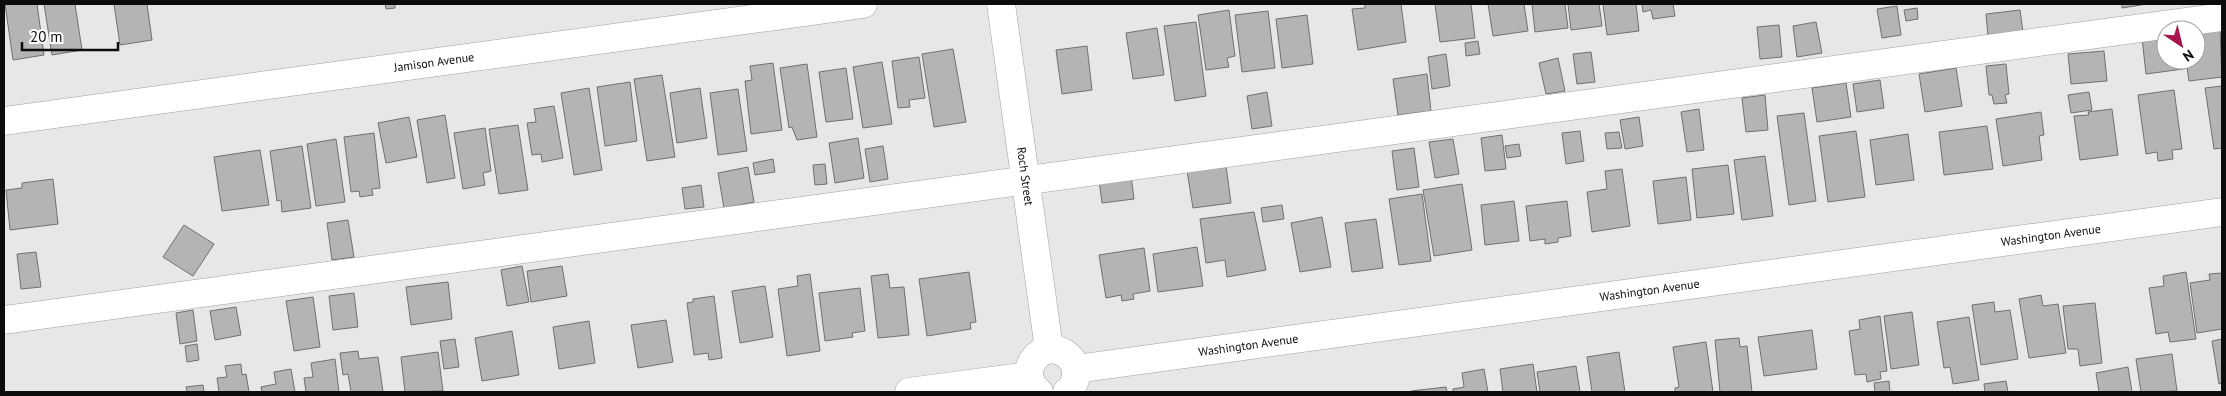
<svg xmlns="http://www.w3.org/2000/svg" width="2226" height="396" font-family="'PT Sans',sans-serif">
	<style>
		.building { fill: #b2b5b3; stroke: #6e716f }
		.lines { fill: none; stroke-linecap: round; stroke-linejoin: round }
		.minor-casing { stroke: #9fa2a0; stroke-width: 29 }
		.minor { stroke: #fff; stroke-width: 28 }
		.labels { text-anchor: middle; stroke-width: 5; stroke-linejoin: round; paint-order: stroke }
		.street-label { font-size: 12px; fill: #0b0c0c; stroke: #fff }
	</style>
	<rect width="100%" height="100%" fill="#e5e8e6"/>
	<!-- building -->
	<path class="building" d="M5,4H37L44,55L13,60Z
		M44,4H75L82,50L52,55Z
		M114,4H147L152,40L120,45Z
		M385,4H395V8L386,9Z
		M1365,4H1401L1406,42L1358,50L1352,9L1365,8Z
		M1435,4H1471L1475,38L1440,42Z
		M1488,4H1524L1528,31L1493,36Z
		M1532,4H1565L1568,28L1535,32Z
		M1568,4H1599L1602,26L1571,30Z
		M1603,4H1636L1639,31L1607,35Z
		M1642,4H1673L1675,16L1653,19L1651,10L1643,12Z
		M2122,4H2147L2122,8Z
		M1897,6L1901,35L1882,38L1877,9Z
		M1917,8L1918,19L1906,21L1904,10Z
		M1229,10L1235,56L1227,58L1229,67L1206,70L1198,15Z
		M2020,10L2023,32L1988,36L1986,14Z
		M1268,11L1275,68L1242,72L1235,15Z
		M1307,15L1313,64L1282,68L1276,19Z
		M1196,22L1206,96L1175,101L1164,26Z
		M1816,22L1822,53L1797,57L1793,26Z
		M1779,25L1782,57L1760,59L1757,27Z
		M1157,28L1164,75L1133,79L1126,33Z
		M2220,30L2222,77L2189,81L2186,60H2196V33Z
		M2166,35V60H2182L2183,69L2146,74L2142,38Z
		M1478,41L1480,54L1466,56L1465,43Z
		M1087,46L1092,90L1062,94L1056,50Z
		M953,49L966,122L934,127L922,54Z
		M2104,51L2107,81L2071,84L2068,54Z
		M1591,52L1595,82L1577,84L1573,54Z
		M1446,54L1450,86L1432,89L1428,57Z
		M919,57L925,98L909,100L910,107L898,108L892,61Z
		M1558,58L1565,91L1546,94L1539,63Z
		M882,62L892,124L863,128L853,67Z
		M773,63L782,130L751,134L745,81L752,80L750,66Z
		M807,64L817,137L797,140L792,127L789,128L780,68Z
		M2006,64L2009,94L2005,95L2007,103L1994,104L1992,95H1989L1986,66Z
		M846,68L853,119L826,122L819,72Z
		M1956,68L1962,106L1925,112L1919,74Z
		M1427,74L1431,111L1398,115L1393,79Z
		M662,75L675,157L647,161L634,79Z
		M1880,80L1884,108L1857,112L1853,84Z
		M630,82L637,141L605,146L597,87Z
		M1846,83L1851,117L1817,122L1812,88Z
		M2222,86V148L2214,149L2205,88Z
		M589,88L602,170L574,175L561,93Z
		M700,88L707,138L677,143L670,93Z
		M738,89L747,151L718,155L710,93Z
		M2174,90L2182,149L2172,150L2173,159L2158,161L2157,152L2146,154L2138,95Z
		M1267,92L1272,126L1252,129L1247,96Z
		M2089,92L2092,110L2071,113L2068,95Z
		M1765,95L1768,130L1746,132L1742,98Z
		M554,106L563,158L542,162L541,154L532,155L527,123L536,122L534,109Z
		M1699,109L1704,150L1687,152L1681,112Z
		M2112,109L2118,155L2080,160L2074,116L2089,115L2088,112Z
		M2041,112L2044,135L2039,136L2042,160L2003,166L1996,119Z
		M1804,113L1816,201L1789,205L1777,116Z
		M445,115L455,178L427,183L417,120Z
		M409,117L417,157L386,163L378,123Z
		M1639,117L1643,146L1625,149L1620,120Z
		M518,125L528,190L499,194L489,129Z
		M1987,126L1993,169L1944,175L1939,132Z
		M485,128L491,171L483,173L485,185L463,189L454,133Z
		M1580,131L1584,161L1566,164L1562,133Z
		M1856,131L1865,197L1828,202L1819,136Z
		M1619,132L1622,148L1607,149L1605,133Z
		M374,133L380,188L372,189L373,195L360,197L359,191L351,192L344,137Z
		M1908,134L1914,180L1876,185L1870,140Z
		M1502,135L1506,169L1485,171L1481,138Z
		M858,138L864,178L835,183L829,143Z
		M336,139L345,202L316,206L307,144Z
		M1453,139L1459,174L1435,178L1429,142Z
		M1519,144L1521,156L1507,158L1505,146Z
		M302,146L311,208L282,212L281,200L277,201L270,151Z
		M883,146L888,179L870,182L865,149Z
		M1414,148L1419,187L1397,190L1392,151Z
		M260,150L269,205L222,211L214,157Z
		M1765,156L1773,216L1742,220L1734,160Z
		M773,159L775,172L755,175L753,163Z
		M825,164L827,184L815,185L813,165Z
		M1728,165L1734,214L1697,218L1692,169Z
		M1226,166L1231,203L1193,208L1187,171Z
		M748,167L754,202L724,208L718,173Z
		M1622,169L1630,226L1592,232L1587,192L1607,189L1605,171Z
		M1131,176L1134,199L1102,203L1099,180Z
		M1686,177L1691,220L1658,224L1653,181Z
		M53,179L58,224L10,230L6,190L22,188V183Z
		M1462,184L1472,250L1434,256L1423,190Z
		M701,185L704,207L685,209L682,188Z
		M1422,194L1431,261L1399,265L1389,199Z
		M1514,201L1519,241L1485,245L1481,205Z
		M1567,201L1571,236L1558,238V242L1545,244V239L1530,241L1526,206Z
		M1282,205L1284,219L1263,222L1261,208Z
		M1254,212L1266,270L1227,277L1225,260L1206,263L1200,219Z
		M1322,217L1331,267L1300,272L1291,223Z
		M1376,219L1383,268L1352,272L1345,223Z
		M348,220L354,257L332,260L327,223Z
		M184,225L214,244L193,276L163,257Z
		M1197,247L1203,286L1158,292L1153,254Z
		M1144,248L1150,291L1133,294L1134,299L1122,301L1121,295L1106,298L1099,255Z
		M36,252L41,287L21,289L17,254Z
		M522,266L529,302L507,306L501,270Z
		M562,266L567,296L531,302L527,271Z
		M969,272L976,322L970,323L971,329L927,336L919,279Z
		M2186,272L2196,339L2170,342L2168,332L2156,334L2149,288L2164,286L2163,276Z
		M2222,273V329L2197,333L2190,283L2210,280L2209,274Z
		M810,274L820,351L787,356L778,289L798,286L797,276Z
		M888,274L890,288L904,287L909,335L878,338L871,276Z
		M448,282L452,319L411,325L406,287Z
		M765,286L773,337L740,343L732,291Z
		M860,288L865,331L852,333L853,337L825,341L819,293Z
		M354,293L358,327L333,330L329,296Z
		M2041,295L2043,306L2058,304L2066,353L2029,358L2019,299Z
		M714,296L722,358L709,360L708,353L694,355L687,303L693,302V299Z
		M313,297L320,347L294,351L286,301Z
		M1994,302L1995,312L2010,310L2018,359L1981,365L1972,305Z
		M2095,303L2102,363L2080,366L2078,349H2068L2063,306Z
		M236,307L241,335L215,340L210,311Z
		M193,310L197,341L180,344L176,313Z
		M1912,312L1919,365L1891,369L1884,316Z
		M1880,316L1887,371L1880,372L1881,379L1867,382L1866,374L1855,375L1849,331L1860,329L1859,320Z
		M1969,317L1979,380L1953,384L1950,367L1944,368L1937,322Z
		M666,320L673,362L638,368L631,325Z
		M589,321L595,363L559,369L553,327Z
		M1812,330L1817,369L1764,376L1758,337Z
		M512,331L519,375L482,381L475,338Z
		M1739,338L1740,347L1747,346L1752,392H1720L1715,340Z
		M455,339L459,367L444,369L440,341Z
		M2222,339V383L2219,384L2212,341Z
		M1706,342L1713,392H1675V388L1679,387L1673,347Z
		M197,344L199,360L187,362L185,346Z
		M358,351L359,359L378,357L383,392H351L348,374L343,375L340,353Z
		M438,352L443,391L405,392L401,357Z
		M1619,352L1625,392H1592L1587,357Z
		M2172,354L2177,391L2141,392L2136,359Z
		M335,359L339,392H306L304,378L313,377L311,363Z
		M241,364L242,375L246,374L249,392H219L217,378L227,377L225,366Z
		M1533,364L1537,392H1503L1500,369Z
		M1576,366L1580,392H1540L1537,372Z
		M2128,367L2132,392H2099L2096,373Z
		M291,369L295,392H262L261,387L276,384L274,372Z
		M1484,369L1488,392H1453V389L1464,387L1462,373Z
		M1889,381L1890,392H1875L1874,383Z
		M2006,381L2008,392H1985L1984,384Z
		M203,385L204,392H187L186,387Z
		M1446,387L1447,392H1411V391Z"/>
	<g class="lines">
		<!-- minor casing -->
		<g class="minor-casing">
			<g id="minor">
				<path id="s1" d="M1001,4L1049,349"/>
				<path id="s2" d="M4,121L863,4"/>
				<path d="M4,320L2222,17"/>
				<path id="s3" d="M1076,369L2222,212"/>
				<path d="M909,392L1029,376"/>
				<path d="M1039,392C1021,378 1029,355 1049,349C1073,349 1086,375 1067,392"/>
			</g>
		</g>
		<!-- minor -->
		<use href="#minor" class="minor"/>
	</g>
	<g class="labels">
		<!-- street labels -->
		<g class="street-label">
			<text dy="4" stroke="none"><textPath href="#s2" startOffset="434">Jamison Avenue</textPath></text>
			<text dy="4" stroke="none"><textPath href="#s1" startOffset="174">Roch Street</textPath></text>
			<text dy="4" stroke="none"><textPath href="#s3" startOffset="984">Washington Avenue</textPath></text>
			<text dy="4" stroke="none"><textPath href="#s3" startOffset="579">Washington Avenue</textPath></text>
			<text dy="4" stroke="none"><textPath href="#s3" startOffset="174">Washington Avenue</textPath></text>
		</g>
	</g>
	<!-- border -->
	<rect width="2226" height="396" fill="none" stroke="#0b0c0c" stroke-width="10"/>
	<!-- north arrow -->
	<g transform="translate(2181 45) rotate(145)"><circle r="24" fill="#ffffff" stroke="#9d9e9e"/>
	<path d="M0-4L9 19L0 12L-9 19Z" fill="#a8144b"/>
	<text y="-8" font-size="14" font-weight="bold" text-anchor="middle" fill="#0b0c0c">N</text>
	</g>
	<!-- scale -->
	<path d="M22 42v8h96v-8" fill="none" stroke="#0b0c0c" stroke-width="2.5"/>
	<text x="30" y="42" font-size="15" fill="#0b0c0c" stroke="#ffffff" stroke-width="4" paint-order="stroke">20 m</text>
</svg>
